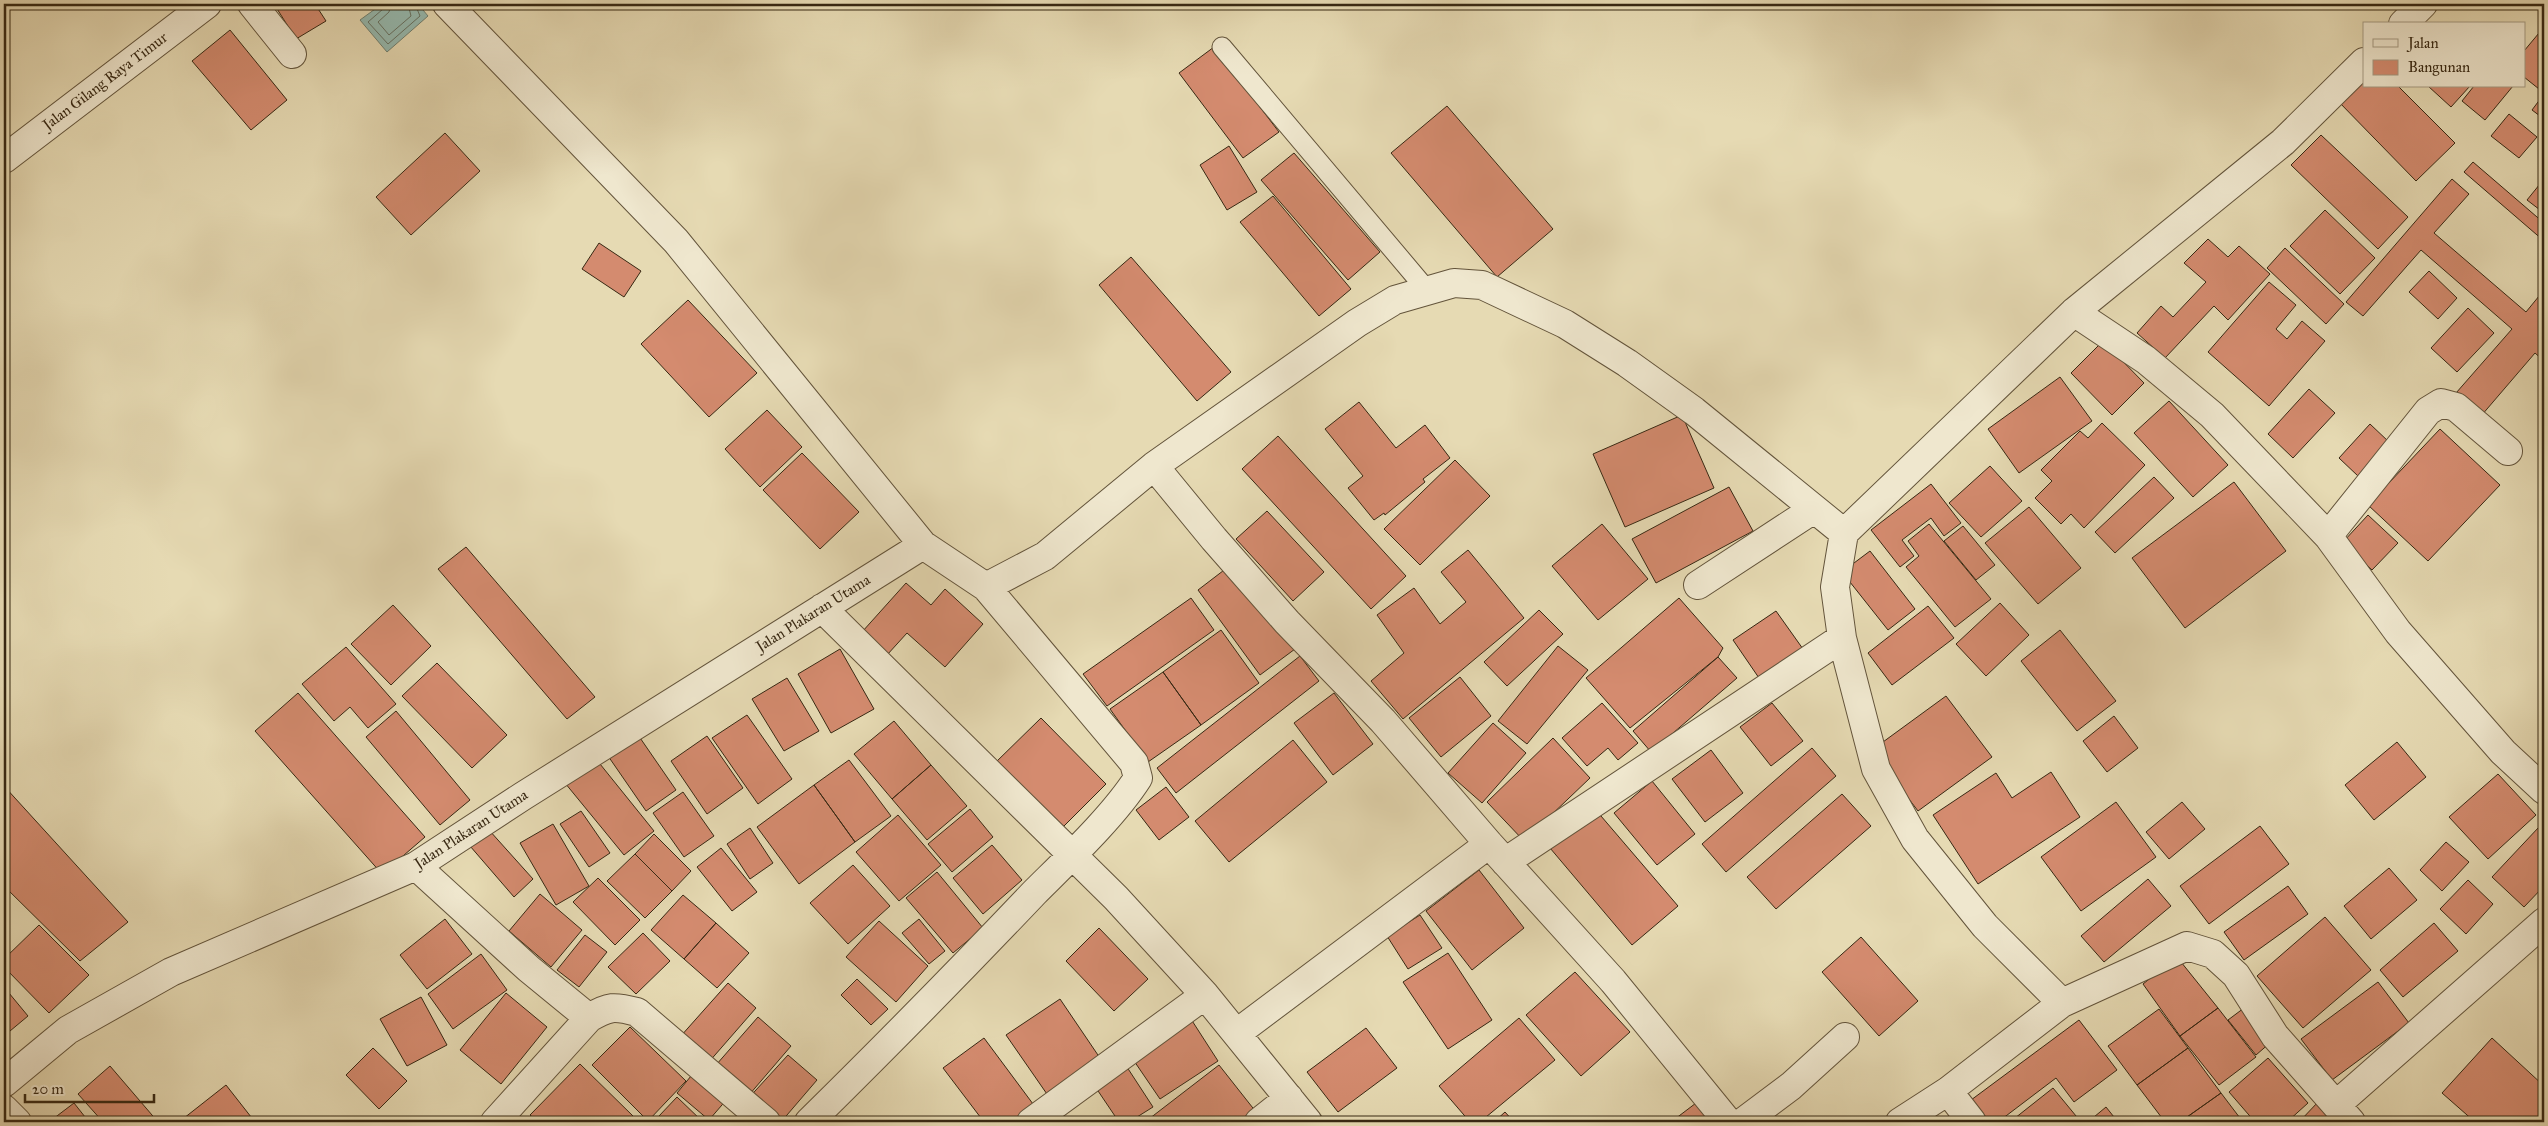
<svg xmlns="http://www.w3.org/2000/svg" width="2548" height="1126" font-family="'IM FELL Great Primer',serif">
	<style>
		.water { fill: #96bab0; stroke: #708071 }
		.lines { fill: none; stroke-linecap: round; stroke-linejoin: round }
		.shore { stroke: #667162; stroke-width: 1 }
		.building { fill: #d48b6f; stroke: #372813 }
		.service-casing { stroke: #63543b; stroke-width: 21 }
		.minor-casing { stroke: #63543b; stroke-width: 30 }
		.service { stroke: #efe7ce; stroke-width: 19 }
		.minor { stroke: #efe7ce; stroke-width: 28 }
		.labels { text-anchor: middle; stroke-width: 4; stroke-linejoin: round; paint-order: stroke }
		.street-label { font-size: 15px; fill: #372813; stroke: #efe7ce }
	</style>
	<rect width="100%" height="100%" fill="#e6dab3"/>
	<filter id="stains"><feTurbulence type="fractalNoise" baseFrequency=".004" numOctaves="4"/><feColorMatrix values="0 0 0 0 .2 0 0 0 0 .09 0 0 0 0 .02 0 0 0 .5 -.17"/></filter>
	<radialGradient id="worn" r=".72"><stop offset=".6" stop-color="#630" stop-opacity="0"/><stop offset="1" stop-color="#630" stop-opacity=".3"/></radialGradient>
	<!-- water -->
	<path class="water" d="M382,4H418L428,16L387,52L360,20Z"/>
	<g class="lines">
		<!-- shore -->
		<path class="shore" d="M384,4L383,9L368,22L388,44L420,16L415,4
			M391,4L389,12L378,22L389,35L411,16L408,4"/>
	</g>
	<!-- building -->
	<path class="building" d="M274,4H315L326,21L296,39Z
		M2544,27V83L2539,89L2524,77V51Z
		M230,30L287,100L251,130L192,61Z
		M1214,47L1279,132L1243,158L1179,73Z
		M2364,73V86H2398L2455,143L2416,181L2337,100Z
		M2428,86H2470L2451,107Z
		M2474,86H2513L2485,120L2462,101Z
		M2544,94V119L2532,110Z
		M1447,106L1553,229L1497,277L1391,153Z
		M2509,114L2537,137L2519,158L2491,136Z
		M445,133L480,171L411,235L376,197Z
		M2321,135L2408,217L2378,249L2291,165Z
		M1229,146L1257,192L1227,210L1200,165Z
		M1294,153L1380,252L1348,280L1261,180Z
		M2473,162L2544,223V241L2464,172Z
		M2452,179L2469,194L2434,233L2526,312L2544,290V361L2535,353L2475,423L2449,401L2512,329L2421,250L2363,316L2346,302Z
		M2544,179V213L2527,200Z
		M1273,196L1351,289L1319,316L1240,222Z
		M2325,210L2375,258L2340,294L2290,246Z
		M2208,239L2228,257L2239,246L2270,274L2228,320L2214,306L2165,358L2137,333L2161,306L2173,317L2206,282L2184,263Z
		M599,243L641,271L624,297L582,269Z
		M2285,248L2344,304L2326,324L2267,268Z
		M1131,257L1231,372L1197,401L1099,285Z
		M2429,271L2457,298L2438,319L2409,292Z
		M2269,282L2296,305L2276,329L2287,339L2302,321L2325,341L2269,406L2208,352Z
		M688,300L757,373L709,417L641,344Z
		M2468,308L2494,333L2457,372L2431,348Z
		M2103,341L2144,383L2112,415L2071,373Z
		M2060,377L2092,421L2019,473L1988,429Z
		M2309,389L2335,413L2293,458L2268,434Z
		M2169,401L2228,465L2193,497L2134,433Z
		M1359,402L1396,448L1425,425L1450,458L1423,479L1425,482L1385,515L1384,513L1374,520L1348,488L1363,476L1325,429Z
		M767,410L802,447L760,487L725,449Z
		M1682,415L1714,488L1625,527L1593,454Z
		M2102,423L2145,465L2084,528L2071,514L2061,524L2035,498L2052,481L2041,470L2080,431L2088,438Z
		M2370,424L2389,442L2358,476L2339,458Z
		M2440,429L2500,485L2428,561L2368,505Z
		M1278,436L1406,576L1371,609L1242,469Z
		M802,453L859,512L820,549L763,490Z
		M1455,460L1490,496L1420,565L1384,529Z
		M1990,466L2022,501L1981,537L1949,503Z
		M2154,477L2174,498L2115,553L2095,532Z
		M2234,482L2286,551L2185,628L2132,558Z
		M1931,484L1961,523L1944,536L1931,518L1902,540L1914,556L1900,567L1871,530Z
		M1729,487L1753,531L1656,583L1632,539Z
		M2029,507L2081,568L2038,604L1985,543Z
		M1267,511L1324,572L1293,601L1236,539Z
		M2368,515L2398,543L2372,570L2343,542Z
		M1602,524L1648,579L1598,620L1552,566Z
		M1929,524L1991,599L1955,627L1906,567L1919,556L1908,541Z
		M1963,526L1995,565L1976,580L1944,541Z
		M466,547L595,697L567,719L438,569Z
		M1468,550L1524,618L1403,719L1371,681L1404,653L1377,615L1414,588L1440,624L1466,602L1441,572Z
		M1870,551L1915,609L1888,630L1842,572Z
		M1232,564L1295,649L1260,675L1198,590Z
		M906,583L931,605L945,589L983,624L945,667L907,633L887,655L862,632Z
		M1191,598L1214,630L1107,706L1083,674Z
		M1679,598L1723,648L1718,657L1630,728L1586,678Z
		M2000,603L2029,635L1986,676L1956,644Z
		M393,605L431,646L391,685L351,644Z
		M1928,606L1954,638L1892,685L1868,653Z
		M1539,610L1563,634L1507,686L1484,662Z
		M1776,611L1803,649L1759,678L1733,640Z
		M2544,622V634L2538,628Z
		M1221,630L1259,683L1201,725L1163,672Z
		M2060,630L2116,701L2077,731L2021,661Z
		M1558,646L1588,670L1527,744L1498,721Z
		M346,647L396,704L368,728L350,707L334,721L302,684Z
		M840,649L874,709L831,733L798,674Z
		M1300,656L1319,681L1176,793L1157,768Z
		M1718,657L1737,678L1651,752L1633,731Z
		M437,663L507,735L472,768L402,696Z
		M1163,672L1201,725L1148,762L1110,709Z
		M1460,677L1491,716L1441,757L1409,718Z
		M787,678L819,731L784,751L752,699Z
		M298,693L425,837L382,874L255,731Z
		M1334,693L1373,744L1333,775L1294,723Z
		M1946,696L1992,757L1918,811L1872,750Z
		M1602,703L1638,743L1618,760L1608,748L1587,766L1562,738Z
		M1772,703L1803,741L1771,766L1740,727Z
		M396,711L470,800L440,825L366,737Z
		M747,715L792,779L758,804L712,738Z
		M2114,716L2138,748L2107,772L2083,741Z
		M1041,718L1106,784L1060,830L994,764Z
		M894,721L931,765L892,799L854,754Z
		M1493,723L1526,753L1482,803L1448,773Z
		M636,732L676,790L646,811L606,753Z
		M707,736L743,788L707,814L671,761Z
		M1553,738L1590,778L1524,841L1487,802Z
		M1293,740L1327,782L1229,862L1195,821Z
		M2397,742L2426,777L2374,820L2345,785Z
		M1812,748L1836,776L1726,872L1702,844Z
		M1711,750L1743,793L1705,822L1672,779Z
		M596,759L654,831L624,855L565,783Z
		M849,760L891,816L855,842L814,785Z
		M931,765L967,806L927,840L892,799Z
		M2051,772L2080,817L1978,884L1933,815L1996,773L2012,798Z
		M2498,774L2536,815L2488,859L2449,817Z
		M1652,781L1695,834L1657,865L1614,813Z
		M814,785L855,842L799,884L757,827Z
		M4,786L128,922L80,961L4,886Z
		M1166,787L1189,817L1159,840L1136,810Z
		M683,792L714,836L684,857L653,813Z
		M1842,794L1871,826L1776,909L1747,877Z
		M2116,802L2156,857L2081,911L2041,857Z
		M2182,802L2205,829L2169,859L2146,832Z
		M970,809L993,837L952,872L928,844Z
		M1595,809L1678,906L1632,945L1550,848Z
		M581,811L610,853L589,867L560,824Z
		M898,815L941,865L899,901L856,852Z
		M553,824L589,886L556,905L520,843Z
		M2260,826L2289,864L2209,924L2180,886Z
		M2539,827L2544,832V886L2524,907L2492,877Z
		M750,828L773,863L750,879L727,844Z
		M489,830L533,879L514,897L470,846Z
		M654,834L691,871L672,891L635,854Z
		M2446,842L2469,862L2442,891L2420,870Z
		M992,845L1022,880L983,914L953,878Z
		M721,848L757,892L732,911L697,867Z
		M635,854L672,891L645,918L607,881Z
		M853,865L890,906L848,944L810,903Z
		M2389,868L2417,900L2371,939L2344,906Z
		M1479,870L1524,928L1472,970L1426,911Z
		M937,872L983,928L953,953L906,898Z
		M598,878L640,920L615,945L573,902Z
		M2148,879L2171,906L2104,962L2081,936Z
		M2468,880L2493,904L2466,934L2440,909Z
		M2288,886L2308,914L2244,960L2224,932Z
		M540,894L582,930L551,967L509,931Z
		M683,895L716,923L684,959L651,930Z
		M1420,915L1442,948L1408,969L1387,936Z
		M2325,917L2371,970L2303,1028L2257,976Z
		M445,919L472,954L427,989L400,955Z
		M919,919L945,951L929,964L902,933Z
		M879,921L928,966L896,1002L846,957Z
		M716,923L749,953L717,988L684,959Z
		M2434,923L2458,951L2403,997L2380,970Z
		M39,925L89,975L49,1013L4,967V959Z
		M1099,928L1148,979L1114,1011L1066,961Z
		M643,933L670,961L636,994L608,967Z
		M585,935L607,952L579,987L557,970Z
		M1861,937L1918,1001L1879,1036L1822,972Z
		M1448,953L1492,1020L1448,1049L1403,982Z
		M481,954L507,990L453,1029L428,994Z
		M2177,957L2218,1008L2180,1036L2143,984Z
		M1575,972L1630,1032L1581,1076L1526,1015Z
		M857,979L888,1009L871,1025L841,995Z
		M2378,982L2409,1023L2332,1080L2301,1039Z
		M728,983L756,1008L708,1063L680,1037Z
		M4,987L28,1016L4,1036Z
		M506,993L547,1027L501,1084L460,1050Z
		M421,997L447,1045L407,1066L380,1019Z
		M1060,999L1102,1061L1049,1097L1006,1035Z
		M2218,1008L2256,1057L2219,1085L2180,1036Z
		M2244,1008L2271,1042L2256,1055L2228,1020Z
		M2159,1009L2188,1048L2137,1085L2108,1046Z
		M1189,1016L1218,1061L1160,1099L1130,1055Z
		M758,1017L791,1046L743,1102L709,1073Z
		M1519,1018L1555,1060L1480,1122H1470L1439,1086Z
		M2079,1020L2117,1070L2074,1102L2056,1078L1998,1122H1982L1967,1103Z
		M630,1027L686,1081L648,1121L592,1065Z
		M1366,1028L1397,1068L1338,1112L1307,1072Z
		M984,1038L1036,1108L1017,1122H984L943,1068Z
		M2492,1038L2544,1086V1117L2540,1122H2475L2442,1093Z
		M373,1048L407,1081L379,1109L346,1075Z
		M2188,1048L2221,1093L2180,1122H2165L2137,1085Z
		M788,1055L817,1080L781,1122H768L745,1102Z
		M2268,1058L2308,1103L2287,1122H2255L2229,1092Z
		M1123,1061L1153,1107L1129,1122H1119L1092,1082Z
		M580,1064L633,1116L626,1122H538L530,1115Z
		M1219,1065L1260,1117L1253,1122H1145Z
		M110,1066L158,1122H103L78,1094Z
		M696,1070L728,1098L709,1120L677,1093Z
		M226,1085L255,1122H179Z
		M2053,1088L2081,1122H2010Z
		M2221,1093L2243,1122H2180Z
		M677,1097L703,1122H666L659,1116Z
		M1700,1100L1716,1122H1671Z
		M2319,1101L2342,1122H2299Z
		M74,1103L89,1122H49Z
		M2106,1107L2118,1122H2088Z
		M1505,1112L1514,1122H1494Z
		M659,1116L666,1122H653Z"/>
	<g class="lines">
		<!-- service casing -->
		<g class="service-casing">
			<path id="service" d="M1222,47L1426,289"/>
		</g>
		<!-- minor casing -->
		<g class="minor-casing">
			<path id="minor" d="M252,4L292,54
				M447,4L676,241L923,545L986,587L1045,556L1154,466L1357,323L1395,300L1454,283L1482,285L1565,324L1627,363L1694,411L1844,533L2074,312L2283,142L2364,62
				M2403,24L2423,4
				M4,159L207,4
				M2074,312L2146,360L2212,415L2328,536L2398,632L2503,752L2544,790
				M1154,466L1214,539L1287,622L1383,721L1489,844L1613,981L1728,1122
				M1844,533L1835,587L1842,638L1876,769L1915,839L1985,926L2062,1003
				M2328,536L2428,411L2441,403L2456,407L2508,451
				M1698,585L1814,509
				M822,608L1116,898L1205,995L1308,1122
				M1505,862L1842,638
				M416,866L529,969L589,1018C609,1006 614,1006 637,1012L766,1122
				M1237,1033L1489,844
				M4,1083L68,1030L171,972L416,866L523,796L923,545
				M1948,1091L1972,1122
				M2336,1105L2544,922
				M4,1109L17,1122
				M495,1122L589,1018
				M809,1122C885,1047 960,971 1034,893C1067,860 1113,817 1138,778L1134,763L986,587
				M1031,1122L1205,995
				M1259,1122L1289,1098
				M1743,1122L1791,1086L1845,1037
				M1900,1122L1948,1091L2062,1003L2187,946L2213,954L2236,975L2275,1036L2351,1122"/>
		</g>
		<!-- service -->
		<use href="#service" class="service"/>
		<!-- minor -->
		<use href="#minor" class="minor"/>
	</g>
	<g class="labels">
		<!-- street labels -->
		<g class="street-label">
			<text transform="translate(105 81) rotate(-37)" y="5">Jalan Gilang Raya Timur</text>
			<text transform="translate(813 613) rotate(-32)" y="5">Jalan Plakaran Utama</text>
			<text transform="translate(471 829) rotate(-33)" y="5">Jalan Plakaran Utama</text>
		</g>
	</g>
	<!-- margin -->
	<rect width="2548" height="1126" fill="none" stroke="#e6dab3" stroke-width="20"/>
	<rect x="5" y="5" width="2538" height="1116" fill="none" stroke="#372813" stroke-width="2.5"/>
	<rect x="10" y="10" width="2528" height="1106" fill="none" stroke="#372813"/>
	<!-- legend -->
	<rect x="2363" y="22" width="162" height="65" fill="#efe7ce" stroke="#a59b83"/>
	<rect x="2373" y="39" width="25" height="8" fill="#efe7ce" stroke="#a59b83"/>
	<text x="2408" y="48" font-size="15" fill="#372813">Jalan</text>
	<rect x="2373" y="60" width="25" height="15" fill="#d48b6f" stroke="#a59b83"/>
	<text x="2408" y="72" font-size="15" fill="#372813">Bangunan</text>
	<!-- scale -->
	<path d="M25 1094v8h129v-8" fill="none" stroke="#372813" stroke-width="2.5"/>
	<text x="32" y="1094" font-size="15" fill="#372813" stroke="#efe7ce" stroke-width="4" paint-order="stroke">20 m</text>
	<rect width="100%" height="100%" filter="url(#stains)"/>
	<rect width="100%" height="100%" fill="url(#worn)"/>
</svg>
